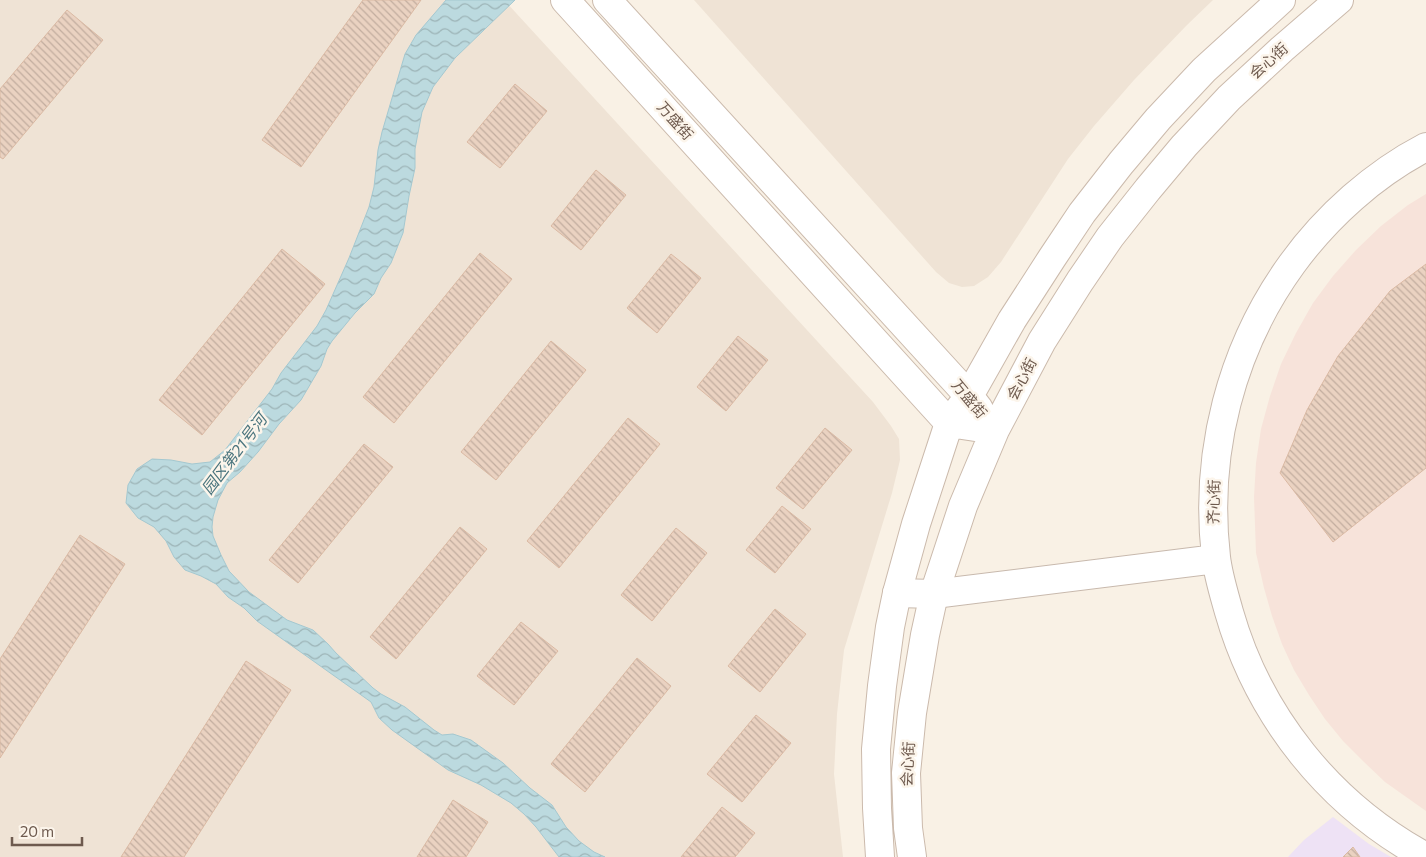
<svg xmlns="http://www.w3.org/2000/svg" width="1426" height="857" font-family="Commissioner,'Noto Sans SC',sans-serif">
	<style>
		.residential { fill: #efe3d5 }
		.commercial { fill: #f7e3da }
		.education { fill: #eee2f5 }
		.water { fill: url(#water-waves); stroke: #a4c8d0 }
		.building { fill: url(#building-back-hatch); stroke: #dab9a3 }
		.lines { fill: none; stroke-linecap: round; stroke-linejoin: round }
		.tertiary-casing { stroke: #c8b9ad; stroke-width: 30 }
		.secondary-casing { stroke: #cbbaac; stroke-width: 30 }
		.tertiary { stroke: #fff; stroke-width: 28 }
		.secondary { stroke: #fff; stroke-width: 28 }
		.labels { text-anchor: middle; stroke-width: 5; stroke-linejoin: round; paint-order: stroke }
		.street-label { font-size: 15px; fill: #6e5a4e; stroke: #fcf5eb }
		.water-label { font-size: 16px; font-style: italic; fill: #4b757e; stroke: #fcf5eb }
	</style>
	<defs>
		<pattern id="water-waves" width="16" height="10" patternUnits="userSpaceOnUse" patternTransform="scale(1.25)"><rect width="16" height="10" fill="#bcdadf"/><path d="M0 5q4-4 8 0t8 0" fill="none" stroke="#9db4b7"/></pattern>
		<pattern id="building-back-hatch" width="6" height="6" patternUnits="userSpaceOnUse" patternTransform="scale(1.25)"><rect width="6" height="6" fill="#ead2c1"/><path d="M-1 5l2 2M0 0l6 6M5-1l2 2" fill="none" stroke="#c2ad9f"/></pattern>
	</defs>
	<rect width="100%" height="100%" fill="#f9f1e5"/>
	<!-- residential -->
	<path class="residential" d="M0,0H504L873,402L891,426L899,439L900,460L892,493L844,650L837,714L834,774L843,857H0Z
		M694,0H1213L1187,25L1134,80L1094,126L1068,159L1001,262L988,277L974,286L962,287L949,283L936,272Z"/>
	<!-- commercial -->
	<path class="commercial" d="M1426,194V811L1385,782L1364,762L1343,741L1325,719L1309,695L1294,670L1282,644L1272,616L1264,588L1256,553L1254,497L1256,463L1261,429L1270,396L1281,364L1296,333L1313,303L1333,276L1356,250L1381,226L1408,205Z"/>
	<!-- education -->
	<path class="education" d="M1333,817L1369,844L1391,857H1288L1304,840Z"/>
	<!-- water -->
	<path class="water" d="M446,0H515L455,58L433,87L422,112L415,149V168L409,196L403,233L391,263L381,278L374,294L355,313L332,341L327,349L321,366L301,400L279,424L258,452L240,472L227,483L218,500L213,517L212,527L213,536L221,555L229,571L249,592L287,620L313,630L328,644L336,653L373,688L381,694L405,707L434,730L442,735L453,734L471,740L503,763L530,788L552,805L566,827L579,841L594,852L605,857H559L536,827L524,814L511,803L481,785L448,770L392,730L379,718L371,702L257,621L244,608L228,597L216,584L201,576L185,570L174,557L166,541L154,527L138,518L126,503L128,485L137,469L152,459L171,460L192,464L210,462L225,450L272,389L281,373L317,326L326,310L349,258L369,207L374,187L378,150L382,132L405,54L416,35Z"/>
	<!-- building -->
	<path class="building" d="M363,0H421L301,167L262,140Z
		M67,10L103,40L3,159L0,157V89Z
		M515,84L547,111L500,168L467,142Z
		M596,170L626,195L581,250L551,226Z
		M282,249L325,284L202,435L159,400Z
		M480,253L512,279L394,423L363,397Z
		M671,254L701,278L657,333L627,308Z
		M1426,264V468L1333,542L1280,473L1307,410L1338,356L1390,291Z
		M738,336L768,360L726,411L697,387Z
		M551,341L586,370L496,480L461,452Z
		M628,418L660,444L559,568L527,541Z
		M825,428L852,450L803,509L776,488Z
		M364,444L393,467L298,583L269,560Z
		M782,506L811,529L775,573L746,550Z
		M460,527L487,549L396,659L370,637Z
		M676,528L707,553L652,621L621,595Z
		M80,535L125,564L0,758V659Z
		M775,609L806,634L760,692L728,666Z
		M521,622L558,651L514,705L477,676Z
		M637,658L671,686L585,792L551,764Z
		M246,661L291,690L184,857H121Z
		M756,715L791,743L742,802L707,774Z
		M453,800L488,822L466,857H417Z
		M722,807L755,833L735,857H681Z
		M1353,847L1360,857H1343Z"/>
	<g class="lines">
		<!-- tertiary casing -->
		<g class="tertiary-casing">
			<path id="tertiary" d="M897,593L934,594L1216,559
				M1426,857C1330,805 1259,717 1229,612C1224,594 1218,575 1216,557C1204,453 1231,348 1292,264C1327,216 1374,174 1426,147"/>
		</g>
		<!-- secondary casing -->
		<g class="secondary-casing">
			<path id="secondary" d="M565,0L949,423L995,430
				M607,0L969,396L979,409
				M880,857L877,808L876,749L882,686L890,627L897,593L916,524L949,423L969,396L1012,320L1052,258L1082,213L1121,163L1158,119L1204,70L1281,0
				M912,857L908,828L906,773L912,713L925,635L934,594L963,506L995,430L1042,341L1080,281L1110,237L1148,189L1184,146L1229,98L1282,49L1339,0"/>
		</g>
		<!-- tertiary -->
		<use href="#tertiary" class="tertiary"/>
		<!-- secondary -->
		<use href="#secondary" class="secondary"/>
	</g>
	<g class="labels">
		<!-- street labels -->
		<g class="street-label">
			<text transform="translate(1269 61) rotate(-42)" y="5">会心街</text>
			<text transform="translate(675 121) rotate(48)" y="5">万盛街</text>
			<text transform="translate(1022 379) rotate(-62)" y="5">会心街</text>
			<text transform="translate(969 399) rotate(50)" y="5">万盛街</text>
			<text transform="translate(1214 502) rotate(-89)" y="5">齐心街</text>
			<text transform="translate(908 764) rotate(-87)" y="5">会心街</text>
		</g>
		<!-- water labels -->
		<g class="water-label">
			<text transform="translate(234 454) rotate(-53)" y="6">园区第21号河</text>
		</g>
	</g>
	<!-- scale -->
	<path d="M12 837v8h70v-8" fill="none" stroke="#6e5a4e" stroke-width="2.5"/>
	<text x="20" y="837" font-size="15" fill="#6e5a4e" stroke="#fcf5eb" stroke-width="4" paint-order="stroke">20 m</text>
</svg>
